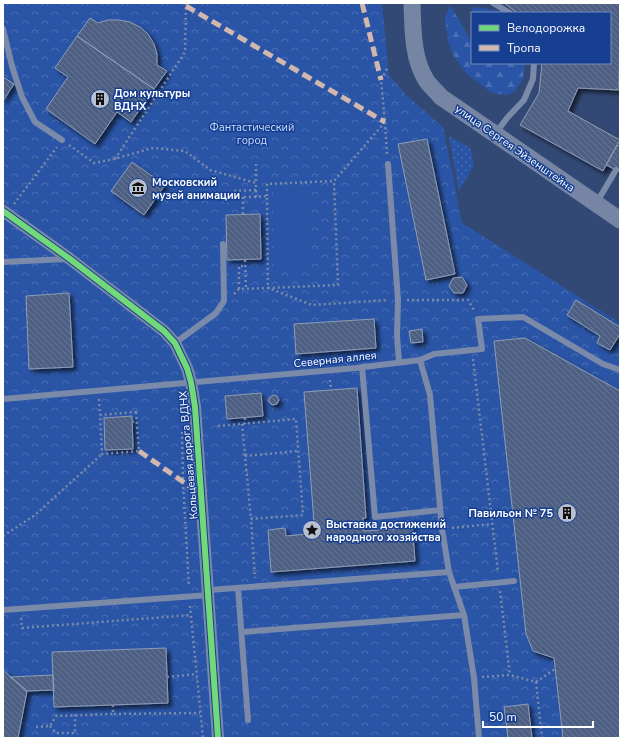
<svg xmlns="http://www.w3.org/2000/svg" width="623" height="741" font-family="'Nunito Sans',sans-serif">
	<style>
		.grass { fill: url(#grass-dots) }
		.forest { fill: url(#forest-firs) }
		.park { fill: url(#park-crowns) }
		.pitch { fill: #2a55a7 }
		.building { fill: url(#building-back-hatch); stroke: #8f9db6; filter: url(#shadow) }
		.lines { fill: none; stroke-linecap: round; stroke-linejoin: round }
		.path { stroke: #7a8aa8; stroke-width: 2.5; stroke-dasharray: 2 3; stroke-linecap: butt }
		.lane { stroke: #7a8aa8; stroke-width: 6 }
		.street { stroke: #7a8aa8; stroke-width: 12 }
		.secondary { stroke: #7685a4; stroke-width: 17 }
		.quiet { stroke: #d1b7ad; stroke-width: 5; stroke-dasharray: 10 5; stroke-linecap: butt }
		.cycleway-casing { stroke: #173f91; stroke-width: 8 }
		.cycleway { stroke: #71d979; stroke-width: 6 }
		.labels { text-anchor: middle; stroke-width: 3; stroke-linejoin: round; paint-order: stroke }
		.poi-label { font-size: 11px; font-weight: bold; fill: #fff; stroke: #173f91; text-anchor: start }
		.park-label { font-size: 11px; fill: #cbdcfb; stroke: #173f91 }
		.street-label { font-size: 11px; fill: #fff; stroke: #173f91 }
	</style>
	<defs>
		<pattern id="grass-dots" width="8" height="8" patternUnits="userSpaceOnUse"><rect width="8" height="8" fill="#2a55a7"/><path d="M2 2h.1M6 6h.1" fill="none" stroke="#4a6eb4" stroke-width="1.8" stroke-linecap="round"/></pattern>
		<pattern id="forest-firs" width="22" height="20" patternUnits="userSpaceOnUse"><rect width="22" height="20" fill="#2a55a7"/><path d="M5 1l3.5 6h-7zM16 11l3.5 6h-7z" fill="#4a6eb4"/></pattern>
		<pattern id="park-crowns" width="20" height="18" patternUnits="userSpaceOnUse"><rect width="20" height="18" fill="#2a55a7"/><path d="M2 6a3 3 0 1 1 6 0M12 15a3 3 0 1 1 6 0" fill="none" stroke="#4a6eb4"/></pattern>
		<pattern id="building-back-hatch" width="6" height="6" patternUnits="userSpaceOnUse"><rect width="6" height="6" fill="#4d6083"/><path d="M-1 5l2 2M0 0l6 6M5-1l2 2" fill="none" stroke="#687896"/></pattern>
		<filter id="shadow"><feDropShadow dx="3.5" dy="3.5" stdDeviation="2" flood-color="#0009"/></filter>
	</defs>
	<rect width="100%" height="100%" fill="#334975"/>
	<!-- grass -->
	<path class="grass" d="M449,136L470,148L474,165L459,191Z"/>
	<!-- forest -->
	<path class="forest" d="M450,5L472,42V63L496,64L525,63L523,79L514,92L507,95L492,93L467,74L453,55L448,41L445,18Z
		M473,7L502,11L504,13H472V14H471Z"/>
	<!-- park -->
	<path class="park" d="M3,3H382L389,75L406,95L443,127L462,223L620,323V738H3Z"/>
	<!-- pitch -->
	<path class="pitch" d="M273,190H308L309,269H274Z"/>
	<!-- building -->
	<path class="building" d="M504,3H620L619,90L578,88L568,111L620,140L603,171L520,125L539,93L542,63H610V13H517Z
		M90,18L98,23L108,20H119L130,22L140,27L148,34L154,44L157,54V65L167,71L154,89L77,36Z
		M77,36L154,89L131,122L117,112L95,144L46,109L68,77L55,68Z
		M3,77L14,84L3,101Z
		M427,139L455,274L426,280L398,144Z
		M617,145L620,146V172L606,165Z
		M132,162L165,185L144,215L111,191Z
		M260,214L261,259L227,260L226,215Z
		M462,277L467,285L463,293H454L449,286L453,278Z
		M69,293L73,367L29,369L26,296Z
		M576,300L620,327V334L610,350L597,343L600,336L567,315Z
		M374,319L376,348L296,354L294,324Z
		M422,329L423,342L411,343L409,331Z
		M525,338L620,391V738H563L554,658L533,651L526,634L494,341Z
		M357,388L366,518H363L364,531L396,529V522L412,521L415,561L271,572L268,530L285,528L286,536L318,533L317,521L314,522L304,392Z
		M261,393L263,416L227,419L225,396Z
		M273,395L277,396L279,400L277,404L272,405L269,402V398Z
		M132,416L133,449L105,450L104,418Z
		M166,648L168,703L54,707L52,652Z
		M3,670L27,691L18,738H3Z
		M53,675L54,690L27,691L10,677Z
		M528,704L532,738H508L504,707Z"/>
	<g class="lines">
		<!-- path -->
		<path class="path" d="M385,122L387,155
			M69,145L94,163L114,159L153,148L185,151L210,170L256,183V197L267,196L268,288L338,285L334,181L385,122L381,80L388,67
			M115,159L185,52L186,3
			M256,164V183
			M256,190L233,191V197H256
			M267,196V184L334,181
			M243,197V215
			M14,204L57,147
			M245,260L246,289
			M239,289V266H245
			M234,294L239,289L268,288L312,305L388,300
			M407,300H468L474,310
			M473,359L498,572
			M330,380L331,390
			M99,399L100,415
			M136,412L139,451L102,454L100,415Z
			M245,418V424
			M132,422L137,421
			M242,424L251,519
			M218,426L296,419L303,515L251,519L255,578
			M182,432L183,482L189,587
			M245,456L298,451
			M452,528L492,524
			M3,536L35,515L102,454
			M500,591L510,675
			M190,606L203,738
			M21,618L22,628L191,615
			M167,677L197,674
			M482,677L510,675L536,682L542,738
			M536,682L555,669
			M113,705V714L200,713
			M50,726L56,733H75V715
			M36,727L50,726L56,716L113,714"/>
		<!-- lane -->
		<path class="lane" d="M493,3L510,13
			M3,29L12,66L22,97L35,122L62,140
			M496,133L507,118L524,100L533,79L534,63
			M388,164L398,300L397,336L399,362
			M597,202L616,170
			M3,262L67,259
			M175,343L216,313L224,301L223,244
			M420,360L430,395L442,529L449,572L464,615L474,678L479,738
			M362,367L375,517L440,510
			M3,399L356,368L420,360L434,354L482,349L478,319L523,317L603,364L620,370
			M454,587L514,581
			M238,588L248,720
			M209,590L449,572
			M3,610L209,595
			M242,632L464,615"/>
		<!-- street -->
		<path class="street" d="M3,211L70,259L164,331L175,343L187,368L191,382L195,407L218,738"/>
		<!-- secondary -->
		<path class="secondary" d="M412,3C413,28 412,57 426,80C430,86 436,91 441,97L620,220"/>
		<!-- quiet -->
		<path class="quiet" d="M362,3L381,80
			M186,6L385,122
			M139,451L202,495"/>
		<!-- cycleway casing -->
		<g class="cycleway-casing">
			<path id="cycleway" d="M3,211L70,259L164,331L175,343L187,368L191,382L195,407L218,738"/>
		</g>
		<!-- cycleway -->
		<use href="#cycleway" class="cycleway"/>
	</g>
	<!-- icons -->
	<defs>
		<g id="building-disc" transform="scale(1)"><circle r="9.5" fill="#b8bfcf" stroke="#173f91"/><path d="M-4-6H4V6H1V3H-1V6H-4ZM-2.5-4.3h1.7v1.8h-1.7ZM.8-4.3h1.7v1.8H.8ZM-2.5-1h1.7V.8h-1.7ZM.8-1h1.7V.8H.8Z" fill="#111"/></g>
		<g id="museum-disc" transform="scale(1)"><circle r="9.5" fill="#b8bfcf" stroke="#173f91"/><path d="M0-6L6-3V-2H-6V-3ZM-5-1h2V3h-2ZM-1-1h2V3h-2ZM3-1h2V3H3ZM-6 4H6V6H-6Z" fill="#111"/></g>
		<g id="sight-disc" transform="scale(1)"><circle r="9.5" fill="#b8bfcf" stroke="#173f91"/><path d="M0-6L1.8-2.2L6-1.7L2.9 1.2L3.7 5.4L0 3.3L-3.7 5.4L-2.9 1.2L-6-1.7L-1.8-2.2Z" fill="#111"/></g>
	</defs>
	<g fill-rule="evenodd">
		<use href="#building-disc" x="100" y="99"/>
		<use href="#museum-disc" x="138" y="188"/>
		<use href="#building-disc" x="567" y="513"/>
		<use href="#sight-disc" x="312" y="530"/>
	</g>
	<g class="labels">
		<!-- poi labels -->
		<g class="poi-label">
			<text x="114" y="97">Дом культуры<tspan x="114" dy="13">ВДНХ</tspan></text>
			<text x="152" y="186">Московский<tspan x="152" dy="13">музей анимации</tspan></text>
			<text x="553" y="517" text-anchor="end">Павильон № 75</text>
			<text x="326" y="528">Выставка достижений<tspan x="326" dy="13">народного хозяйства</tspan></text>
		</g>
		<!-- park labels -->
		<g class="park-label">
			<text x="252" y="131">Фантастический<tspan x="252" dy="13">город</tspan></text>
		</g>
		<!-- street labels -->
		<g class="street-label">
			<text transform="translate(515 148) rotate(35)" y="4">улица Сергея Эйзенштейна</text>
			<text transform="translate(335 359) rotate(-6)" y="4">Северная аллея</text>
			<text transform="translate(188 455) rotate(-95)" y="4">Кольцевая дорога ВДНХ</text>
		</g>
	</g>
	<!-- border -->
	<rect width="623" height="741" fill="none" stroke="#ffffff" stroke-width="8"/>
	<!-- legend -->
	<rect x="471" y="12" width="140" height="52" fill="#173f91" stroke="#748cbd"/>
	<rect x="479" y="25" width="20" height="6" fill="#71d979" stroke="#748cbd"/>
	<text x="507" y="32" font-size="12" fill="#ffffff">Велодорожка</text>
	<rect x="479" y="45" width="20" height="6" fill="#d1b7ad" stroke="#748cbd"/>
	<text x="507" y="52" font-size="12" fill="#ffffff">Тропа</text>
	<!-- scale -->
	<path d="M483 721v6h110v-6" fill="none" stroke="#ffffff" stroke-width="2"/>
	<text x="489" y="721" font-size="12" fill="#ffffff" stroke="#173f91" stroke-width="3" paint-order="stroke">50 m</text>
</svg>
